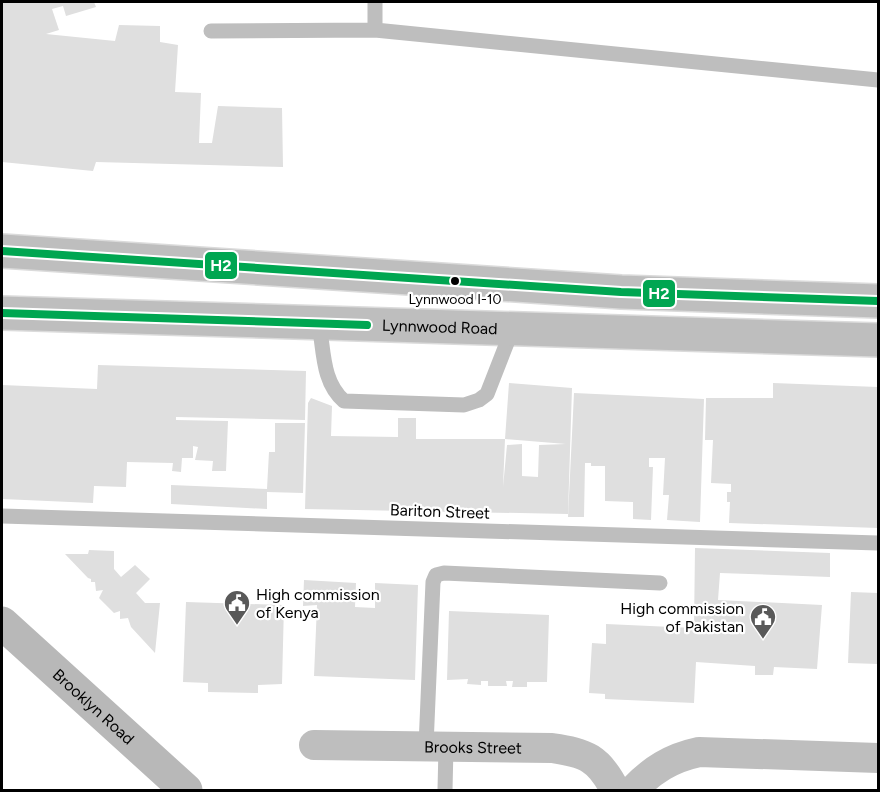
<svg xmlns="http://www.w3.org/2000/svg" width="880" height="792" font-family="Figtree,sans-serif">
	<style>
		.building { fill: #dfdfdf }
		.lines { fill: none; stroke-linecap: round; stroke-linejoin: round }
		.primary-casing { stroke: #dbdbdb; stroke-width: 36 }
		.lane { stroke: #bebebe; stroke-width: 15 }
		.street { stroke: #bebebe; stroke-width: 30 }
		.secondary { stroke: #b8b8b8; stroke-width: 33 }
		.primary { stroke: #bebebe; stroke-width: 33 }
		.bus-1-casing { stroke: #fff; stroke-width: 12 }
		.bus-1 { stroke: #00a651; stroke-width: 8 }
		.bus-dot { fill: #000; stroke: #fff; stroke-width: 2 }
		.labels { text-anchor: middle; stroke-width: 4.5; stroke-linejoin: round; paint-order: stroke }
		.bus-label { font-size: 14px; fill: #000; stroke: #fff }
		.street-label { font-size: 16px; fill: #000; stroke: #fff }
		.poi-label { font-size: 16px; fill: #000; stroke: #fff; text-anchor: start }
		.line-badge { stroke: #fff; stroke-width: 2 }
		.badge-label { font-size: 16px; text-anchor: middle; font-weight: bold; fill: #fff }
	</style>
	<rect width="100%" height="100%" fill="#fff"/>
	<!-- building -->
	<path class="building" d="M2,2H94L96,7L66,16L63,6L52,9L59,30L46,34L115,41L119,25L160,26V42L178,45L175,92L201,93L199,143H212L218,106L282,108L283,167L96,162L93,171L2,162Z
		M98,365L306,371L305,420L176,417V420L228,421L226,471H212L213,461L195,460L198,447L193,446V458H182L181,472L172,471L173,463L127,462L126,487L94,486L93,503L2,499V385L97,389Z
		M509,383L572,388L568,514L305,509L308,403L311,398L332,406L331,436L398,437V418H416V439H505L503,487L507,445L522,444V476L538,477L539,445L566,444L505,439Z
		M773,383L878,387V528L729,523L730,502H727V492H731V484L711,483L713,440H705L706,398H773Z
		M574,393L704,399L700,522L667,520L669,495H663L665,458H649V467H653L651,520L633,519V502L605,501V466H591V463H585L584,517H568Z
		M275,423H305L303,493L267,492V509L171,504V485L267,489L269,452H275Z
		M695,548L830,553V577L720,573L718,600L822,605L817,669L774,667L773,675H755V666L696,662L694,703L605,699V694L589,693L592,643L606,644V624L694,628Z
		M89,550L114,551V569L121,577L135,565L150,579L136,593L145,603H160L155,653L131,627L128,618L120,619V611L114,613L99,598L103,590L96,591L95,582H91V579L88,578L65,554H88Z
		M304,580L356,583L355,607L375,608V583L418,585L415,680L314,676L317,605L303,606Z
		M851,592L878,593V664L848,663Z
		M186,602L284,605L282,684L258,685V693L208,692V683L183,682Z
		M449,611L549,615L547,682H527V687H512L513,681H506L507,686H488V681H481V685L467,684L468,679L447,680Z"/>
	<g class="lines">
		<!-- primary casing -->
		<g class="primary-casing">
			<g id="primary">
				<path d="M2,251L621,292L878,301"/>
				<path id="s3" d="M2,313L878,340"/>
			</g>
		</g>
		<!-- lane -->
		<path class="lane" d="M375,2V30L878,80
			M211,31L375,30
			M319,324C324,351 322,382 344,401L464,405L479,400L487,394L512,330
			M2,516L878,543
			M426,746L433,582L436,575L444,573L660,583
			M445,790L446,747"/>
		<!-- street -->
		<g class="street">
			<path id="s1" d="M314,745L552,748C586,753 599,758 615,790"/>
			<path d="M633,790C652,770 671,758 699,752L878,758"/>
		</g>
		<!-- secondary -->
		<path class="secondary" id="s2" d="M2,623L186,790"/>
		<!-- primary -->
		<use href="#primary" class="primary"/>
		<!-- bus-1 casing -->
		<g class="bus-1-casing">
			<path id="bus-1" d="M2,251L621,292L878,301
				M2,313L367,325"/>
		</g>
		<!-- bus-1 -->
		<use href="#bus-1" class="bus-1"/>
	</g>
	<!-- icons -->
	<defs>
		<g id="civic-pin" transform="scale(1.35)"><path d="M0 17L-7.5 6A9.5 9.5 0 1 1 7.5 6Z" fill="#595959" stroke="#fff"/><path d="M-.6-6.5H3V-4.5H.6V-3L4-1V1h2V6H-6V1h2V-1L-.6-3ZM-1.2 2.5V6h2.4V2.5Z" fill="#fff"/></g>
	</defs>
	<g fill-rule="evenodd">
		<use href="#civic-pin" x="237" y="603"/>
		<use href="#civic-pin" x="763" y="617"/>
	</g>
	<!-- markers -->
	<circle class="bus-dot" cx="455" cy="281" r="5"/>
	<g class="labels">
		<!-- bus labels -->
		<g class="bus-label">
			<text x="455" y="304">Lynnwood I-10</text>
		</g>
		<!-- street labels -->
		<g class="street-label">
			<text dy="6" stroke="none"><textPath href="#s3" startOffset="438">Lynnwood Road</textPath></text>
			<text transform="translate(440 511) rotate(2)" y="6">Bariton Street</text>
			<text dy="6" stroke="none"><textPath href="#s2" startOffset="124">Brooklyn Road</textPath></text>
			<text dy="6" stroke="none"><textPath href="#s1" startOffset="159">Brooks Street</textPath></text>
		</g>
		<!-- poi labels -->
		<g class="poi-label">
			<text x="256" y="600">High commission<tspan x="256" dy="18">of Kenya</tspan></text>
			<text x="744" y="614" text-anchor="end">High commission<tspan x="744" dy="18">of Pakistan</tspan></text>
		</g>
	</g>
	<g class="line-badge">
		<rect x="204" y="251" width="34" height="29" rx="6" fill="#00a651"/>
		<rect x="642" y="279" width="34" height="29" rx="6" fill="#00a651"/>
	</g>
	<g class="badge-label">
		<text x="221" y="271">H2</text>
		<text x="659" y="299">H2</text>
	</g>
	<!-- border -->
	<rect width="880" height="792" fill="none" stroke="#000000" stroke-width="6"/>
</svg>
